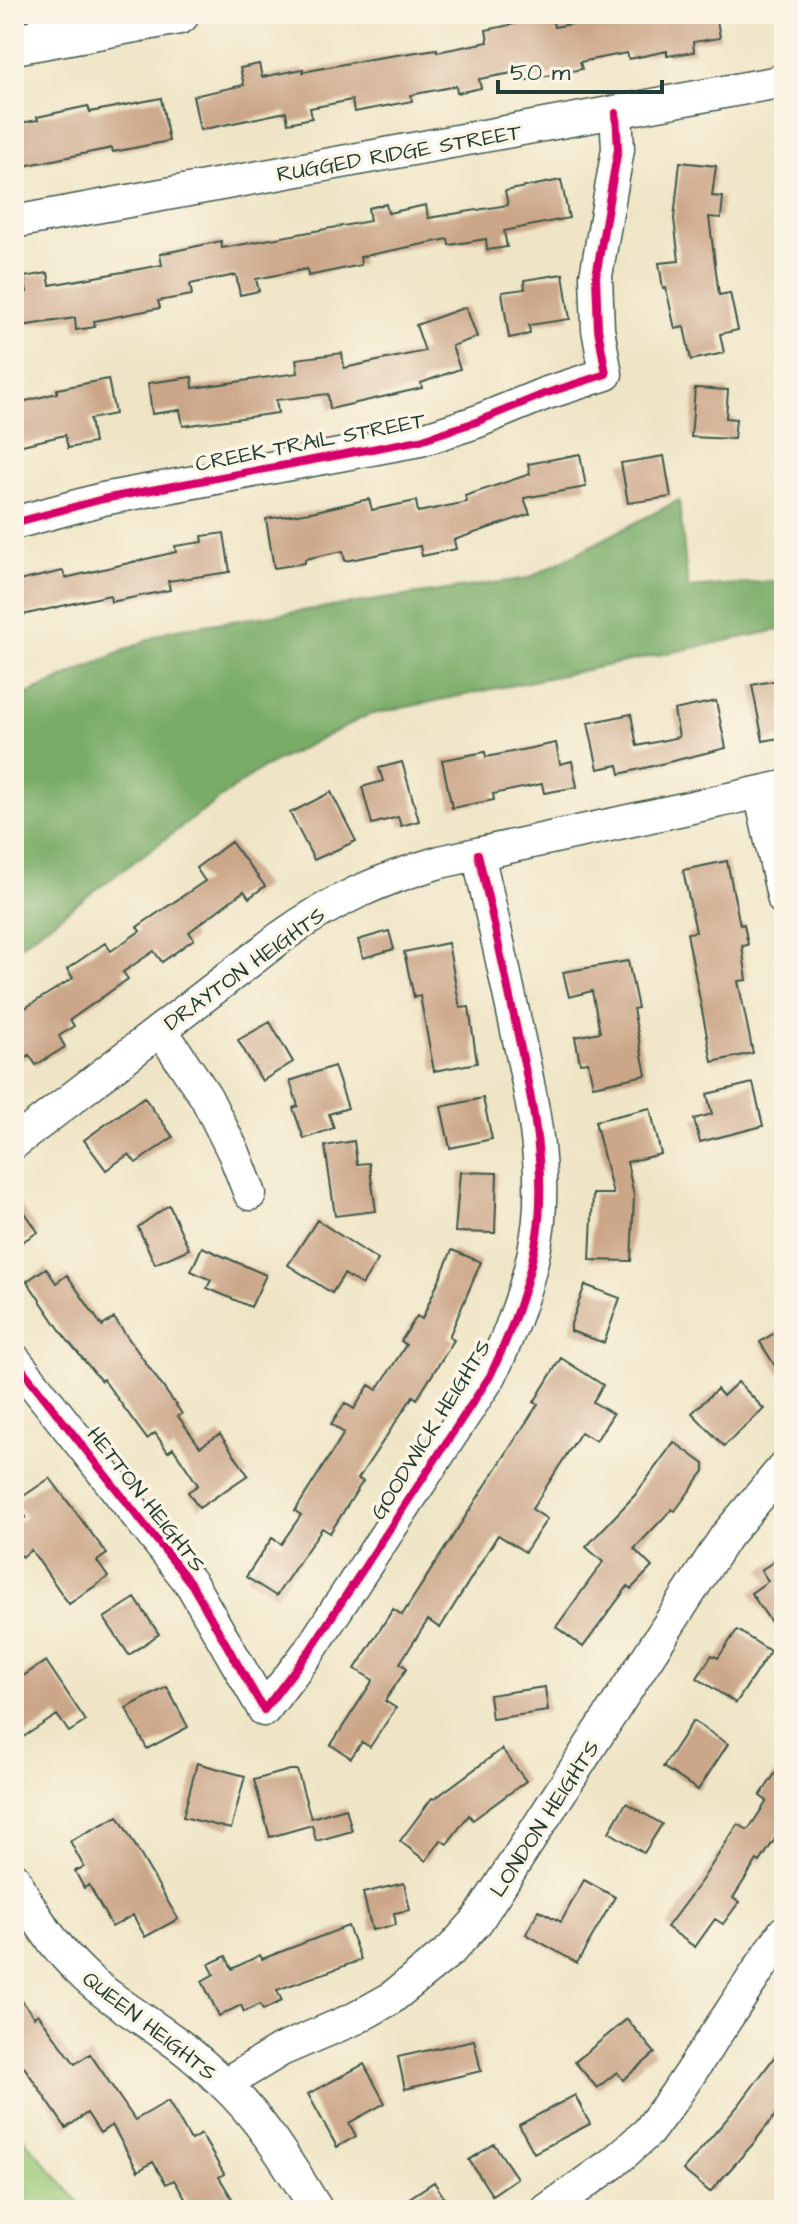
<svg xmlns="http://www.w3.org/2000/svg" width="798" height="2224" font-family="'Architects Daughter',sans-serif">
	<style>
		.green { fill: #97c777; stroke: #5b8256; stroke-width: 2 }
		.forest { fill: #79ac68; stroke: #4c744e; stroke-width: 2 }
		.building { fill: #cba688 }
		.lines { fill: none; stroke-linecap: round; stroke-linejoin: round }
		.minor-casing { stroke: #3e564a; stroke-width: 35 }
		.major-casing { stroke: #3e564a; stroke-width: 43 }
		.minor { stroke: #fff; stroke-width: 32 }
		.major { stroke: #fff; stroke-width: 40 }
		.cycleway-casing { stroke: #fcf5e5; stroke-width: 13 }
		.cycleway { stroke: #d6006c; stroke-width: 8 }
		.labels { text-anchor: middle; stroke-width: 7; stroke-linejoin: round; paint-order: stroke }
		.street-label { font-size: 22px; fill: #1f3d34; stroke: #fcf5e5 }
	</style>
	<rect width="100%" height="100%" fill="#fcf5e5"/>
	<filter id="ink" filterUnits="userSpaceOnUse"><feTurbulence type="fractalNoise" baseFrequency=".0125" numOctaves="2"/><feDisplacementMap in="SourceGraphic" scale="16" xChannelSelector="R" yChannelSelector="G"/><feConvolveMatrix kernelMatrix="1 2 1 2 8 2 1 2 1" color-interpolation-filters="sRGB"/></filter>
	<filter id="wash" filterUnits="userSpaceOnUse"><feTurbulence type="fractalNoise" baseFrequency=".006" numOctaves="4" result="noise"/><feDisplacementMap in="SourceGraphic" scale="32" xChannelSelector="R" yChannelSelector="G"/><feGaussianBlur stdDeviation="1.8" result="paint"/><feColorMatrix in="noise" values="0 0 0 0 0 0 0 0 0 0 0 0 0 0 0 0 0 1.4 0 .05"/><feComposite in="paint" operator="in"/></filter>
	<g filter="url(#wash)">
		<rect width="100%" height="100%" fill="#efe5c6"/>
		<!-- green -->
		<path class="green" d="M14,2127L85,2210H14Z"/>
		<!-- forest -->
		<path class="forest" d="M679,500L688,588L784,580V629L368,715L259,770L14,950V700L170,630L529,578Z"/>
		<g id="blocks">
			<!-- building -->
			<path class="building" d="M630,14H644V17L665,14H716L720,38L693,42L694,52L667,56V51L629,59L627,53L580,62L582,69L526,80L524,71L479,79L481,88L457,93L456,86L411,95L412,101L354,112L352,100L310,108L312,118L288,123L286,112L200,130L193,96L244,85L240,68L259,64L262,77L303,69V72L370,59L437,49V52L488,42L486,30L552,16L554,27Z
				M161,98L169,141L113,152L112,148L14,168V124L38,120L37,117L88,106L90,112Z
				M680,162L716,166L712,196L723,197L721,218L709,217L719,295L730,293L738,330L720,334L724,353L691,360L684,327L675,329L666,288L663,289L659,263L679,261L674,219Z
				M561,180L569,218L504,231L507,247L487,250L486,239L449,245L448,239L360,257L361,265L308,276L307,269L256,279L259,291L240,295L236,275L190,284L192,295L158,301L160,308L94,321L95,327L76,330L75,318L14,327V293L27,292L24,277L48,273L50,285L162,265L160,254L221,241L222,248L370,221L368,208L386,204L388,213L426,205L428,218L508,205L505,191Z
				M563,274L570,319L529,325L530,334L509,338L502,292L525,289L524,280Z
				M466,307L477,337L452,346L460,369L421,383L422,388L330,409L328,394L276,400L278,413L183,426L180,410L152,414L148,383L192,377L193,388L298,373L296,359L342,353L344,368L425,351L416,325Z
				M108,379L115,414L90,419L94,443L68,448L65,435L14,447V404L57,393V389Z
				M695,388L728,390L726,418L736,419L734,439L691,437Z
				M580,454L586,487L524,498L530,514L454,540L456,549L422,556L420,546L345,561L343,551L305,559V563L274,568L266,519L316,511L369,499L372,510L416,501L418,512L467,502L465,496L530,474L528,464Z
				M664,456L671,497L628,503L621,463Z
				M224,533L230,572L168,581L170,590L111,602L110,595L14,617V582L63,571L65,578L176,552L175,546L203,542L202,536Z
				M784,679V737L763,741L752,685Z
				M716,701L726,748L620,774L618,765L598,769L588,723L631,714L637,746L679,737L674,710Z
				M556,743L560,764L572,761L577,787L544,793L542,784L493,794L494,800L452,808L442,760L485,752L486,757Z
				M402,762L419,821L401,826L398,817L372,824L362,787L383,781L379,768Z
				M331,792L356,841L314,860L290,813Z
				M231,842L265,886L249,898L244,891L189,932L194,939L162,962L154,951L123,972L128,979L70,1020L74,1026L59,1036L65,1047L36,1065L29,1055L14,1066V1015L73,978L67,969L105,943L111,951L140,931L137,927L205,881L196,868Z
				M727,861L740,925L744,924L748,945L742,946L747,980L738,981L753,1053L712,1062L687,933L696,932L683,870Z
				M389,931L394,949L363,958L358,940Z
				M448,943L460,1008L469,1007L477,1063L434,1071L420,996L414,997L404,952Z
				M628,961L638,1008L633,1009L646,1075L593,1086L588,1062L580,1063L575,1037L600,1032L592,991L569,997L563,972Z
				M270,1022L293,1062L262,1081L238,1040Z
				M334,1066L348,1108L329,1114L334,1128L304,1139L293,1108L298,1106L290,1081Z
				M753,1083L763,1126L700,1142L694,1119L712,1114L707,1094Z
				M144,1097L173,1137L136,1163L129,1154L106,1170L84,1140Z
				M483,1098L492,1139L450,1148L441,1107Z
				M650,1108L661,1154L627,1162L634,1196L631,1261L590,1260L593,1194H613L595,1121Z
				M354,1141L357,1164L369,1163L376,1211L335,1216L325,1146Z
				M460,1172L497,1173L495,1233L455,1232Z
				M14,1196L38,1232L14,1247Z
				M169,1205L189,1249L155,1264L138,1227Z
				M317,1220L378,1260L362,1285L344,1274L332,1293L288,1265Z
				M202,1247L266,1275L251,1307L207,1288L211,1280L191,1271Z
				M452,1250L481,1262L449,1337L454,1340L417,1399L413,1396L358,1479L363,1481L330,1533L322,1528L276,1596L246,1577L272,1538L281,1544L301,1515L295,1511L344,1433L331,1424L345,1403L354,1409L369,1385L377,1390L406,1345L401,1341L417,1316L422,1319Z
				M46,1268L56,1283L67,1275L102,1326L114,1318L182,1414L178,1416L200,1447L220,1434L248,1475L199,1508L188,1492L198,1485L173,1448L168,1452L155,1433L147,1439L103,1379L101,1381L64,1336L27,1281Z
				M585,1285L620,1298L604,1343L571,1331V1324Z
				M784,1327V1380L760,1342Z
				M561,1358L603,1385L593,1402L613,1414L596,1441L581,1432L532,1509L547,1519L525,1552L498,1535L440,1628L428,1620L400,1663L407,1668L385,1701L396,1708L370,1747L362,1742L351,1758L331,1745L373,1680L355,1669L393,1609L402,1615L538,1404L534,1402Z
				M738,1382L764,1409L724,1446L692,1413L717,1389L723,1396Z
				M674,1442L704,1464V1471L675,1511L672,1509L634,1549L652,1567L631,1589L628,1586L583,1647L556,1627L603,1562L586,1547L635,1495Z
				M50,1478L107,1554L97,1561L108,1577L69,1604L31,1550L22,1557L14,1545V1525L26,1517L15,1502Z
				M784,1555V1641L751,1593L768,1581L761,1570Z
				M135,1598L159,1634L129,1655L104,1618Z
				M737,1630L770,1651L736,1703L697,1678L712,1655L718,1658Z
				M46,1661L86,1721L69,1732L57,1715L14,1743V1682Z
				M167,1687L188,1727L147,1749L126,1708Z
				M545,1687L548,1711L492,1719L489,1695Z
				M693,1721L728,1744L698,1790L663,1767Z
				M502,1749L526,1781L473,1820L469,1815L447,1844L441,1840L426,1861L400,1841L432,1798L434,1799Z
				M784,1760V1825L760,1862L757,1860L733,1898L739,1902L723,1924L715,1919L695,1947L667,1927L702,1880L738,1824L748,1830L767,1801L760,1796Z
				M197,1763L245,1776L231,1829L183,1817Z
				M290,1770H297L311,1818L346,1808L352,1831L316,1841L312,1825L270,1837L254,1780Z
				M626,1803L662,1824L644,1853L609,1832Z
				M118,1816L178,1919L145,1937L133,1915L112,1927L89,1885L84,1888L75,1871L84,1867L70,1841Z
				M584,1880L615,1897L577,1963L526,1934L539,1910L561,1922Z
				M404,1883L410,1910L394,1913L396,1925L372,1930L363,1893Z
				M348,1926L361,1960L277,1990L282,2001L263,2010L260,2004L244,2012L241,2005L219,2016L202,1981L214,1974L209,1964L226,1956L232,1969L260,1955L262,1959Z
				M14,1990L34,2017L38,2014L75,2064L90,2054L135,2120L168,2101L191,2140L201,2134L224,2174L219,2177L239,2210H192L174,2180L166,2184L153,2162L138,2171L112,2125L100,2133L87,2113L66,2128L22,2064L14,2070Z
				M627,2019L655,2053L623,2080L617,2072L597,2088L575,2062Z
				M474,2040L481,2071L405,2089L398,2057Z
				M784,2044V2104L752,2145L710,2192L683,2170L738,2106Z
				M364,2064L385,2103L349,2123L356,2136L337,2147L308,2094Z
				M575,2095L590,2124L534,2153L519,2125Z
				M494,2144L517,2178L492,2195L469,2160Z
				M434,2182L452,2210H391Z"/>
		</g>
	</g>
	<g filter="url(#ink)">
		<use href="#blocks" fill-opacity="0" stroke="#3e564a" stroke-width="2"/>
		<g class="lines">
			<!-- minor casing -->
			<g class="minor-casing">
				<path id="minor" d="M44,14L48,38
					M14,222L784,81
					M14,523L103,499L420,440L476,422L544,394L606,374L598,329L596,276L618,149L616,113
					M760,792L784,900
					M161,1030L206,1097L234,1153L250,1194
					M14,1143L281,937C333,900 379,880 440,862L784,787
					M14,1359L192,1585L264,1710L310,1650L490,1376C514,1326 533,1275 539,1220C545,1151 529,1087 515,1021C503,965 491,909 478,854
					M14,1878C32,1915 56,1949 86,1977C113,2002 146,2020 175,2042C192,2054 207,2068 222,2082C261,2118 289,2165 317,2210
					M225,2084L281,2050L356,2018L390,1999L451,1950L477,1921L726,1536L784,1467
					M547,2210L613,2163L648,2132L674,2097L784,1932"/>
			</g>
			<!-- major casing -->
			<g class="major-casing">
				<path id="major" d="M14,44L179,14"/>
			</g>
			<!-- minor -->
			<use href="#minor" class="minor"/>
			<!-- major -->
			<use href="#major" class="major"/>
			<!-- cycleway casing -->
			<g class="cycleway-casing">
				<path id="cycleway" d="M14,523L103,499L420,440L476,422L544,394L606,374L598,329L596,276L618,149L616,113
					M14,1359L192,1585L264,1710L310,1650L490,1376C514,1326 533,1275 539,1220C545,1151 529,1087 515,1021C503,965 491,909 478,854"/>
			</g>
			<!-- cycleway -->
			<use href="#cycleway" class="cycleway"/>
		</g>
	</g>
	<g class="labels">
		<!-- street labels -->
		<g class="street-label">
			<text transform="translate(399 152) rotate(-10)" y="8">RUGGED RIDGE STREET</text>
			<text transform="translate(310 441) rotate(-11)" y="8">CREEK TRAIL STREET</text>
			<text transform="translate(244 968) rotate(-36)" y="8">DRAYTON HEIGHTS</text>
			<text transform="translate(430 1429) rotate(-58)" y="8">GOODWICK HEIGHTS</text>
			<text transform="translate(147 1499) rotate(52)" y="8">HETTON HEIGHTS</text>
			<text transform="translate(544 1818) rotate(-57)" y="8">LONDON HEIGHTS</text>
			<text transform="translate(150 2025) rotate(38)" y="8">QUEEN HEIGHTS</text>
		</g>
	</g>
	<!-- margin -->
	<rect width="798" height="2224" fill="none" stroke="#fcf5e5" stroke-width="48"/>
	<!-- scale -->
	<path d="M498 80v12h164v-12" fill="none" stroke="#1f3d34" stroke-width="4"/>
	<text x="510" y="80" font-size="24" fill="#1f3d34" stroke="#fcf5e5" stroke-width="6" paint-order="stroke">50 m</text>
</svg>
